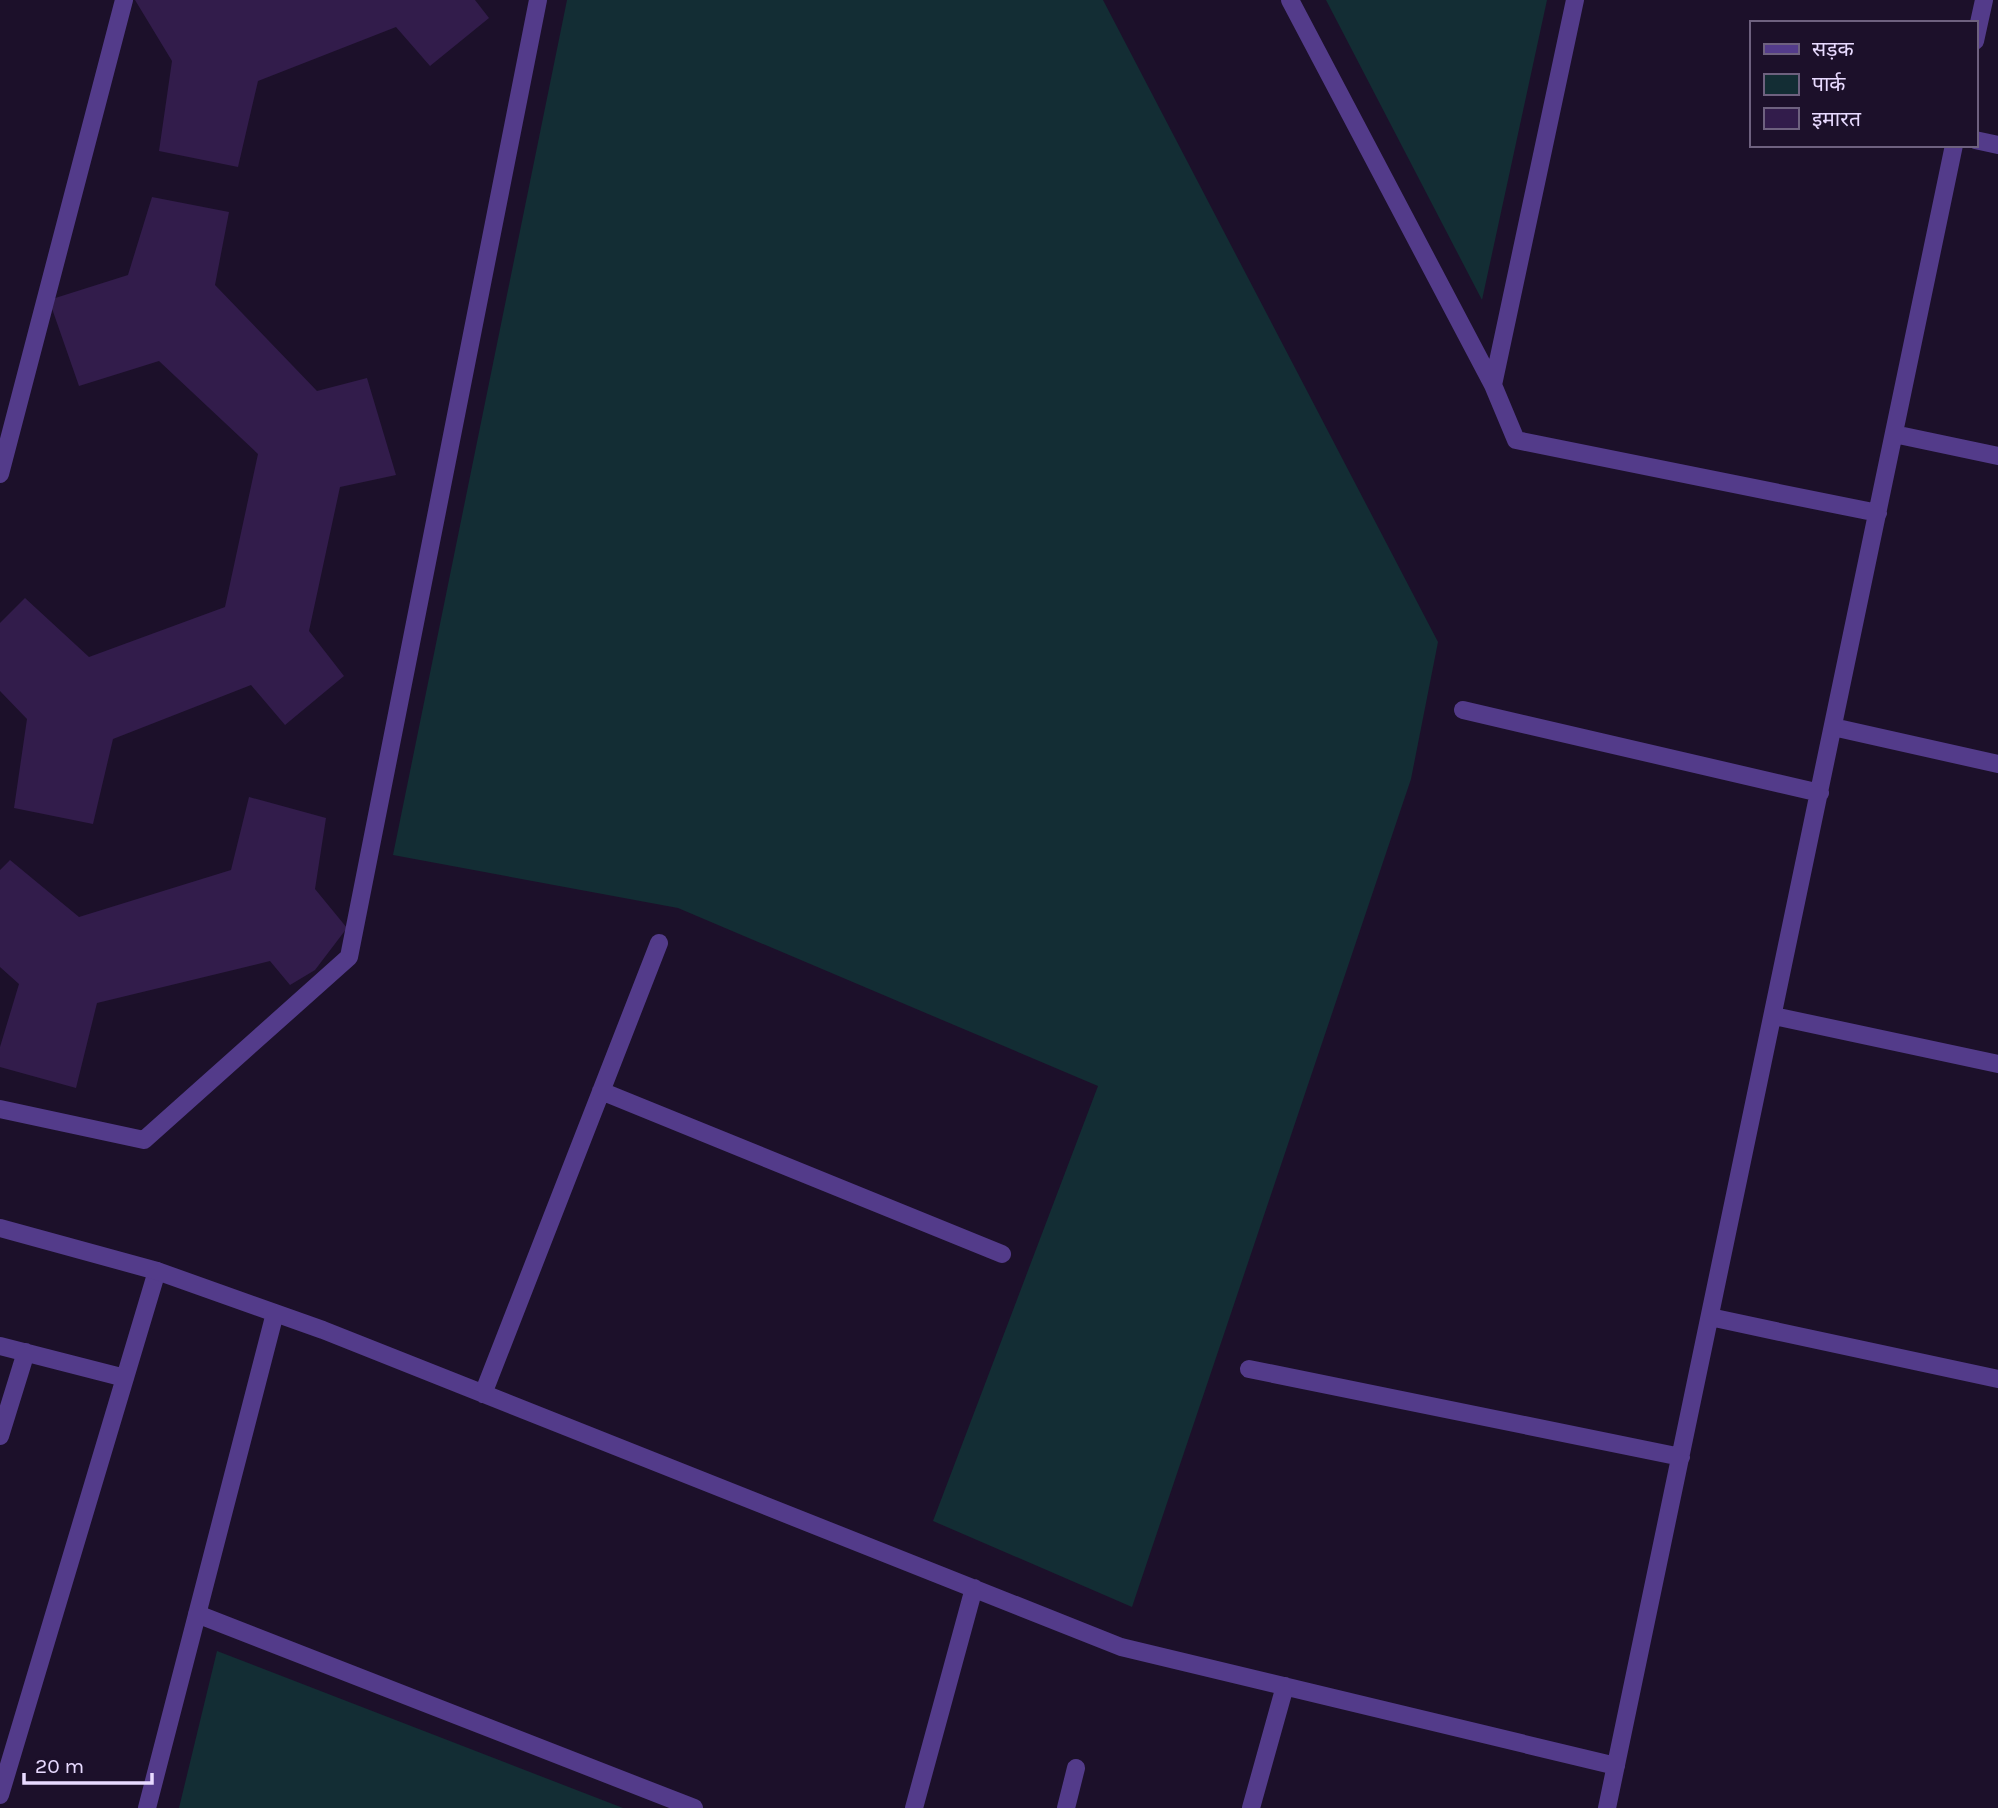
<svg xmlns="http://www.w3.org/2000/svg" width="1998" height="1808" font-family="Karla,'Noto Sans Devanagari',sans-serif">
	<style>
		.green { fill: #132d34 }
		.building { fill: #321c4b }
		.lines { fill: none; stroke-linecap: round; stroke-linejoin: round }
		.lane { stroke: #533b8a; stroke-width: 18 }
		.street { stroke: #533b8a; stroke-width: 18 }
	</style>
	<rect width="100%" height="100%" fill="#1c102a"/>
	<!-- green -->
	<path class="green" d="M567,0H1103L1438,642L1411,779L1132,1607L933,1521L1098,1086L678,908L393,855Z
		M1326,0H1547L1482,300Z
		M217,1651L623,1808H179Z"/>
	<!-- building -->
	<path class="building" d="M135,0H475L489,18L430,66L396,27L258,81L238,167L159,151L172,61Z
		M152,197L229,212L215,285L317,391L367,378L396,475L340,487L309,631L344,676L285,725L251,685L113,739L93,824L14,808L27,719L0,691V623L25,598L89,657L225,607L258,454L159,361L79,386L49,300L128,275Z
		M249,797L326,818L315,889L347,928L315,970L290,985L270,961L97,1003L76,1088L0,1067V1047L19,984L0,967V870L10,860L79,917L231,870Z"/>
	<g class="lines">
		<!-- lane -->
		<path class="lane" d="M0,1346L125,1378
			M0,1436L26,1352
			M0,1795L157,1271"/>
		<!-- street -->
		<path class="street" d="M1290,0L1493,385L1516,440L1878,513
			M1975,41L1984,0
			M1975,140L1998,145
			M1493,385L1575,0
			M1894,434L1998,456
			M0,474L124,0
			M1463,710L1820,793
			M1833,727L1998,764
			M1774,1016L1998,1064
			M601,1091L1002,1254
			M0,1109L144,1140L349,957L538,0
			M0,1228L157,1271L323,1330L1121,1647L1616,1766
			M1710,1317L1998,1379
			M1249,1369L1681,1457
			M483,1394L659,943
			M197,1614L694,1808
			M147,1808L275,1313
			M914,1808L974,1588
			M1066,1808L1076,1768
			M1251,1808L1285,1686
			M1607,1808L1954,145"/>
	</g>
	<!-- legend -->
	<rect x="1750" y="21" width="228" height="126" fill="#1c102a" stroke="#6e617f" stroke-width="2"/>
	<rect x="1764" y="44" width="35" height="10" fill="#533b8a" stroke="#6e617f" stroke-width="2"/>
	<text x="1812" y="56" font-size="21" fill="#e8daff">सड़क</text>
	<rect x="1764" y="74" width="35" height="21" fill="#132d34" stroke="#6e617f" stroke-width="2"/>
	<text x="1812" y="91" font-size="21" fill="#e8daff">पार्क</text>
	<rect x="1764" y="108" width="35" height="21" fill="#321c4b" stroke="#6e617f" stroke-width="2"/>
	<text x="1812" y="126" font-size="21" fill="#e8daff">इमारत</text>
	<!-- scale -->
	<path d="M24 1773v10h128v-10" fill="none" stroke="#e8daff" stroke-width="3.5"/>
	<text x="35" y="1773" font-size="21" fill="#e8daff" stroke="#1c102a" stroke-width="5" paint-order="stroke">20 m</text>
</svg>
